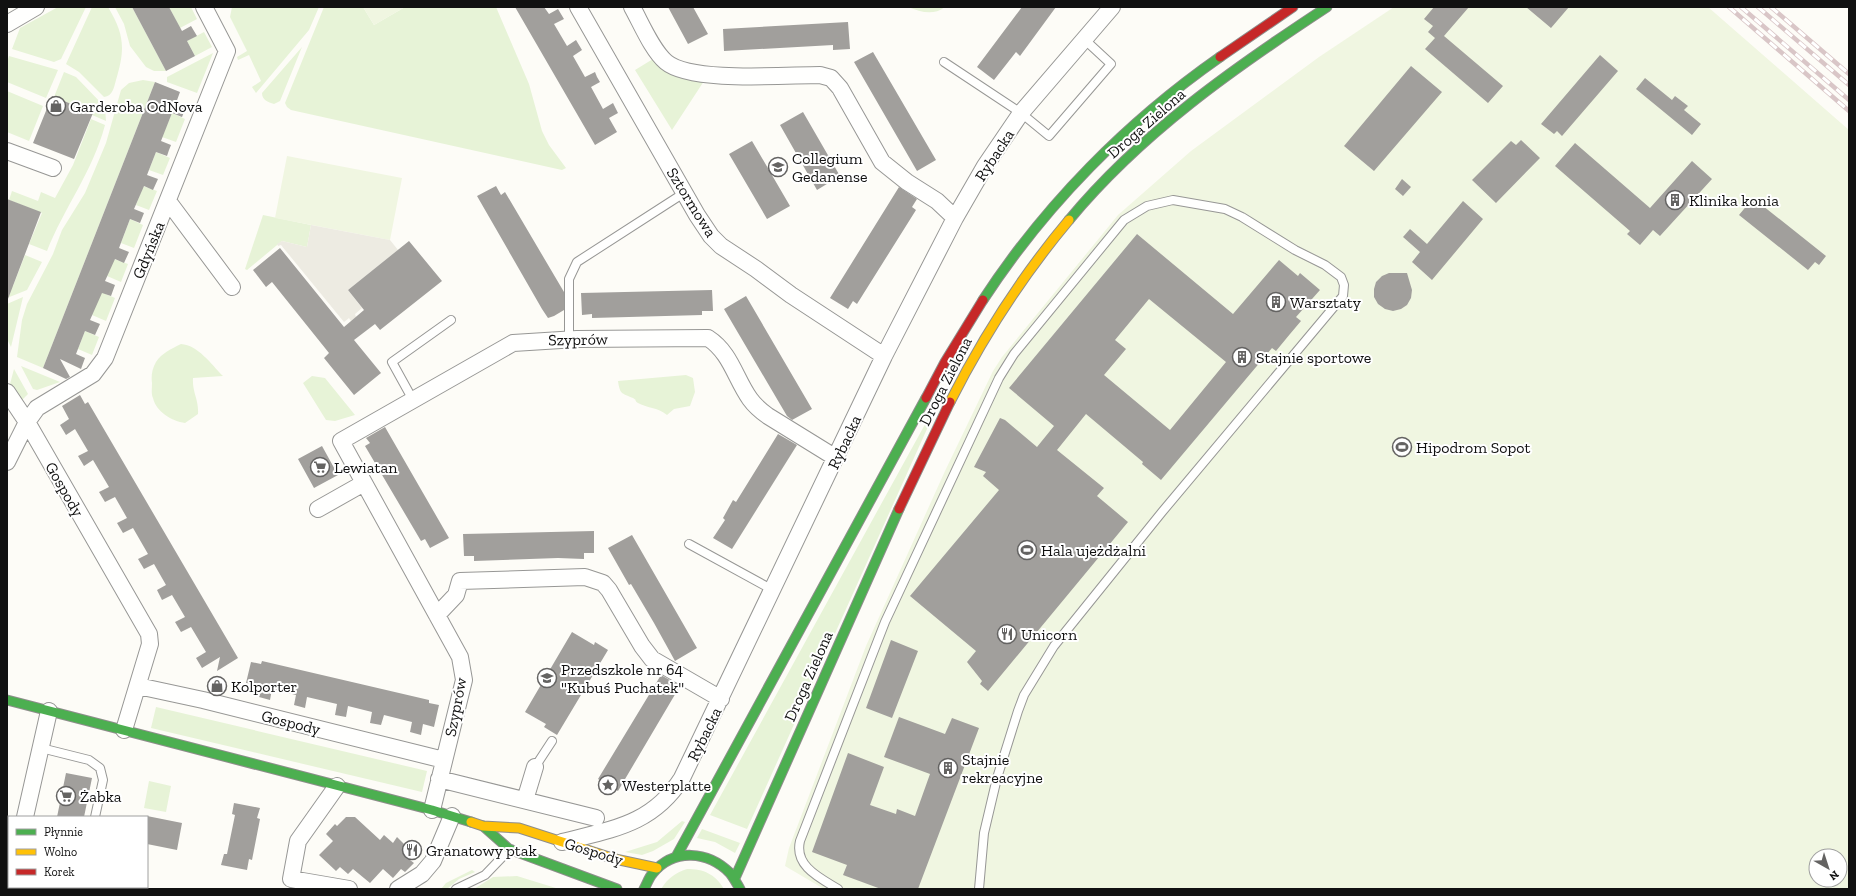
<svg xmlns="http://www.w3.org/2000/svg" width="1856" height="896" font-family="'Zilla Slab',serif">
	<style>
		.green { fill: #e7f3d7 }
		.pitch { fill: #f0f6e1; fill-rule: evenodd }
		.plaza { fill: #edebe2 }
		.building { fill: #a19f9c; fill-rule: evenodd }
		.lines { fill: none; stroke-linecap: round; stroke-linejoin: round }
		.lane-casing { stroke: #979795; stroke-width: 10 }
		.street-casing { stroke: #979795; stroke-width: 18 }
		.fast-casing { stroke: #8e8d8b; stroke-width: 11 }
		.slow-casing { stroke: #8e8d8b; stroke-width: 11 }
		.jam-casing { stroke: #8e8d8b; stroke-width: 11 }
		.lane { stroke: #fffffe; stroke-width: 8 }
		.street { stroke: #fffffe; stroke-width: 16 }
		.fast { stroke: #4caf50; stroke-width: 9 }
		.slow { stroke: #ffc107; stroke-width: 9 }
		.jam { stroke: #c62828; stroke-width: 9 }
		.rail-casing { stroke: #d9c6c7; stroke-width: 4.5 }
		.rail { stroke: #fff; stroke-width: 3; stroke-dasharray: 9; stroke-linecap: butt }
		.labels { text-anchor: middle; stroke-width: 4; stroke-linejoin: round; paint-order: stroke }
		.poi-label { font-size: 16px; fill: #111; stroke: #fff; text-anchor: start }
		.street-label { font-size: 16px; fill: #111; stroke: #fff }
	</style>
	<rect width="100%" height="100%" fill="#fdfcf7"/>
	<!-- green -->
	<path class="green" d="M58,7H86L61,59L54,62L12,49L20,28Z
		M92,7H108C125,35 125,50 116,80C114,87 113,96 104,97L79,72L66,64Z
		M115,7H132L166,71H154L146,67L130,46L124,24Z
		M169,7H191L197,19L180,28Z
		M232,7H319L309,30L256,93L252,87L261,81L249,55L238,60L237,57L247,51L230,17Z
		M324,7H363L374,25L405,7H496L529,84L542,131L549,145L566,168L562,170L291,110L287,107L285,103Z
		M908,7H945C933,16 921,12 908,7Z
		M204,32L212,47L195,56L187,41Z
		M302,47L280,101L274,104C268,102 262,100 262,93Z
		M213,53L197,93L167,82V77L169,76Z
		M9,56L58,70L46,98L7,82V62Z
		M653,59L704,81L672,130L635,70Z
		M64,72L76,77L105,107L106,121L92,115L93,113L54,97Z
		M143,80L155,82L43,368L17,357L22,320L27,304L53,254L62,230L85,193L106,143L121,90L129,83Z
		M7,91L43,106L29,141L7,132Z
		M172,113L185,119L176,142L162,137Z
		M91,119L105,125C93,171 64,208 47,251L29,244L42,213L9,200L12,191L38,201L41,192L55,198L73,165Z
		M156,152L170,158L163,175L149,170Z
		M143,186L157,191L149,210L136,205Z
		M263,215L311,225L307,247L282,241L247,270L245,269Z
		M130,219L143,225L134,248L121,243Z
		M25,255L42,262L27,290L7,298V284L13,286Z
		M114,259L128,264L121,282L107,276Z
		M101,292L115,298L106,321L92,315Z
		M23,297L11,347L7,339V304Z
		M85,331L99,337L92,355L78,349Z
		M181,344C198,345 211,364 223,376L193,378C192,392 199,400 198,414L185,423C172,421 156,412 153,398C151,394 152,388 152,383C151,376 152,369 156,362C162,353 171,349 181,344Z
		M21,366L60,382L37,390L33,389Z
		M14,369L28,394L21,401L10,384Z
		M686,375L693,378L695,392L690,406L674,409L667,415C658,407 646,408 638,403C633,399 638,401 633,398C622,393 620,395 618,381Z
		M312,376L325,378L355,415L335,421L326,420L303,383Z
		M934,408L936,409L747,829L710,815Z
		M156,707L427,771L422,792L151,728Z
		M149,781L171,786L166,812L144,808Z
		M682,821L685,822L674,839L653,851L642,855L625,852L657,842Z
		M702,829L740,843L735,853L715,842L697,838Z
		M687,869C704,869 715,874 724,889H661C668,878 675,873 687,869Z
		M472,870L475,872L459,879L447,889H441L446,883Z
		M517,876L559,889H474L493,877Z"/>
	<!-- pitch -->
	<path class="pitch" d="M363,7H405L374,25Z
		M1394,7H1708L1849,130V889H824L785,866L789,848L866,646L945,471L993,371L1002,357L1118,215L1191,151L1319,57ZM1816,856H1840V880H1816Z
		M287,156L402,178L390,240L275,218Z"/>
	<!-- plaza -->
	<path class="plaza" d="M311,225L390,240L398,250L348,290L362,308L355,314L356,317L351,321L349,318L344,322L281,245L278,246L277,244L282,241L307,247Z"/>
	<!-- building -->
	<path class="building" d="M132,7H169L182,31L191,26L197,36L187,41L195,56L166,71Z
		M515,7H544L549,14L558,9L564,19L554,24L567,46L576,40L582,50L573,56L585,77L595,72L597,77L600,82L591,87L603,109L613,103L618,113L609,118L617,132L595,145Z
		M668,7H693L708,34L688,44Z
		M1022,7H1056L1020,56L1016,52L994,80L977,67Z
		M1434,7H1469L1444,36L1503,86L1488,103L1425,49L1435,38L1428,32L1433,26L1424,19Z
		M1526,7H1569L1551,28Z
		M848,22L850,49L833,50V45L724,51L723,29Z
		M873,52L936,160L917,171L854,62Z
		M1600,55L1618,71L1562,136L1557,131L1554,134L1541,124Z
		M1411,66L1442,92L1374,171L1344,146Z
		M1645,78L1672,100L1675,96L1688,106L1684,110L1701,124L1692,135L1636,89Z
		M155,82L180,92L176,103L186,107L182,117L172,113L161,141L171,145L169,150L167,156L156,152L147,175L158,179L153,190L144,186L134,209L144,213L140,223L130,219L119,248L129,252L124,263L115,259L105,281L115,285L111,296L102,293L90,320L100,324L95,335L85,331L76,354L85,358L81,369L60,359L70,377L66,379L43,368Z
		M52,96L93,113L74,159L33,143Z
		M803,112L840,176L817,190L780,125Z
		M1521,140L1540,158L1496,203L1472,180L1511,141L1516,145Z
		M752,141L790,206L767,219L729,154Z
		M1575,143L1650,208L1692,161L1712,179L1660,236L1653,230L1640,245L1627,234L1630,231L1555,166Z
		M1402,179L1411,187L1403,196L1395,189Z
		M496,186L501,195L505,192L564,292V310L554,316L548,318L542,309L477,196Z
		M899,187L917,199L912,207L916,210L857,304L853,301L848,309L830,298Z
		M1753,198L1826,256L1819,265L1815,262L1808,270L1739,215Z
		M7,199L41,212L8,299H7Z
		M1463,201L1483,219L1432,280L1412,262L1420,252L1403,237L1410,229L1427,244Z
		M1137,234L1233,314L1279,260L1298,276L1300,273L1320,290L1296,317L1301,321L1290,334L1276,351L1272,348L1161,480L1142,464L1143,462L1086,414L1057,450L1104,488L1097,496L1128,522L988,691L980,684L982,681L967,662L976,651L910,596L999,490L983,476L986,472L974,467L1000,418L1005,420L1037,447L1054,426L1009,388ZM1149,299L1226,362L1170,430L1104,375L1126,349L1115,340Z
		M409,241L442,281L380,330L375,324L354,340L381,373L354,395L324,358L329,353L272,282L266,287L253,270L280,248L344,327L364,310L348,290Z
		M1389,273H1407L1412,290L1411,298L1407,305L1401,309L1393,311L1385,309L1378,304L1374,297V289L1376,282L1382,276Z
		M712,290L713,311H702V315L592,318V314L582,315L581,293Z
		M746,296L812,409L792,420L787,416L724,309Z
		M80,395L85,404L88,402L238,658L217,671L220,657L202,668L196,658L206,652L191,627L181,632L175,622L185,617L172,595L162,600L157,590L166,585L154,564L144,569L138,559L148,554L133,528L123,533L117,523L127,518L115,497L105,502L99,492L109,487L93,460L84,466L78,456L88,451L75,429L66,435L60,425L69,419L62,406Z
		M385,427L449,538L430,548L425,539L421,541L365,446L370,443L366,438Z
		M778,434L797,445L732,549L713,538L725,520L723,518L733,500L736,502Z
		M322,446L338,475L314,488L298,459Z
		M594,531V553H584V559L558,558L474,561V556H464L463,534Z
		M632,535L697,648L675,661L654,623L631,584L629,585L608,548Z
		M572,632L594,645L595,642L608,650L557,735L544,727L546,724L525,712Z
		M891,640L918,651L892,718L866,708Z
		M262,661L429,700V703L439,705L434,727L423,724L421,735L410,732L412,722L384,715L381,725L370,723L372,712L348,706L346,717L335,715L337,704L307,697L305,708L294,705L296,695L272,689L270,700L259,697L261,686L246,683L251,662L261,664Z
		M661,675L680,686L618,791L598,779Z
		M899,717L945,734L952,718L979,728L918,889H881L843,875L847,865L812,852L848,753L884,767L870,805L896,814L897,809L915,816L930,774L884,757Z
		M66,773L92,778L84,817H57Z
		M234,803L260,808L257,818L260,819L252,860L249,859L247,870L221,865L224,854H227L235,815L232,814Z
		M147,816L182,823L177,850L147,844Z
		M346,817H355L380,840L384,835L393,843L397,837L405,845L410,840L419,849L410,860L414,863L405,872L401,869L393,878L383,869L370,883L353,869L348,874L340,867L336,871L319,855L333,841L326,834L335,824L337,826Z"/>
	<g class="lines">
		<!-- lane casing -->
		<g class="lane-casing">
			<path id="lane" d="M944,62L1021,113L1049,136L1111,64L1084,39
				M569,339V279L577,262L684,193
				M413,400L392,362L451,320
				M689,544L773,590
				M41,748L89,760L100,768L103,780L95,817
				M535,767L552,741
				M456,889L485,875L508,851
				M838,889C820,878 794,866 800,841L885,622L999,378L1014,354L1124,220L1147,206L1173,200L1225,209L1242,217L1295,250L1325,265L1341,277L1344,285L1343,296L1162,512L1054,646L1024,695L1018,711L997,778L984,833L979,889"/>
		</g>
		<!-- street casing -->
		<g class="street-casing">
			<path id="street" d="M578,7L697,215L711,236L721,246L756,269L791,295L884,356
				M632,7C641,23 652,50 666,62C691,83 785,75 820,75L831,78L840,88L882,162L907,182L937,201L955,218
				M7,24L36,7
				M7,151L53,168
				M168,201L232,287
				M7,392L27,422L149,634L150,644L124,730
				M7,462L27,422L37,408L93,374L105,358L227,51L204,7
				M318,509L364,483
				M437,615L456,595L460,581L585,577L603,583L609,590L642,646L652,659L721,699
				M138,686L203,700L444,760
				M439,779L596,818
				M337,786L298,841L291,879L349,889
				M525,800L535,767
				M432,810L464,680L460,657L341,441L513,343L577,339L708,338C731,353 735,378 750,399C755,406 761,411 768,416L836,458
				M25,817L49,711
				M7,830H9
				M562,842C612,829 652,825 682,778L884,356L955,218L985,166L1021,113L1112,7
				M11,889V887
				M398,889L422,874L433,861L452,816"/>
		</g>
		<!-- fast casing -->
		<g class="fast-casing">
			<path id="fast" d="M1069,220C1141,133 1234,68 1327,7
				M983,300C1045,205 1127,122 1220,57
				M7,700L432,810L471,822
				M483,826L509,849L617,889
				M676,857L926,398
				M735,878L899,509
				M644,889C647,884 649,877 653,873C674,848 708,851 730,873C734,878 737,884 740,889"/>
		</g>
		<!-- slow casing -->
		<g class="slow-casing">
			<path id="slow" d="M950,402C983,337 1022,276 1069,220
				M471,822L483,826L519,828L615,859L657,868"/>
		</g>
		<!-- jam casing -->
		<g class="jam-casing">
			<path id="jam" d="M1220,57L1293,7
				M926,398L945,362L983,300
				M899,509L950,402"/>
		</g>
		<!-- lane -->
		<use href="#lane" class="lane"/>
		<!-- street -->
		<use href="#street" class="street"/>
		<!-- fast -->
		<use href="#fast" class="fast"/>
		<!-- slow -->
		<use href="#slow" class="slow"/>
		<!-- jam -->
		<use href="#jam" class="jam"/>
		<!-- rail casing -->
		<g class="rail-casing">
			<path id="rail" d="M1729,7L1849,111
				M1741,7L1849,100
				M1758,7L1849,85
				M1771,7L1849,74"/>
		</g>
		<!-- rail -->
		<use href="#rail" class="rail"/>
	</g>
	<!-- icons -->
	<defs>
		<g id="shop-ring" transform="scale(1)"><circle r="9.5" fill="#fff" stroke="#646362" stroke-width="1.5"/><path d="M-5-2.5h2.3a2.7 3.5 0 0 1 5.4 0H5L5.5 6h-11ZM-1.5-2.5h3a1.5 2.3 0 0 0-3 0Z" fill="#646362"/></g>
		<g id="school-ring" transform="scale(1)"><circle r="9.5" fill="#fff" stroke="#646362" stroke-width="1.5"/><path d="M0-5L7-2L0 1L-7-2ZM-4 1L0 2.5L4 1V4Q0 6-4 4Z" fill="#646362"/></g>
		<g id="building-ring" transform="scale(1)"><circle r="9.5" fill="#fff" stroke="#646362" stroke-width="1.5"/><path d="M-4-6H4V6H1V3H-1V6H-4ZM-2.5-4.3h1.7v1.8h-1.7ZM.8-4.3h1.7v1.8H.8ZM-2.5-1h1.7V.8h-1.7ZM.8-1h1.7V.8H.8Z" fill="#646362"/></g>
		<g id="stadium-ring" transform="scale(1)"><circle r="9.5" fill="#fff" stroke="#646362" stroke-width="1.5"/><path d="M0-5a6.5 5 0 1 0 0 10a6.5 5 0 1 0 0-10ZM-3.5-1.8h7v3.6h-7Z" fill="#646362"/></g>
		<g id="supermarket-ring" transform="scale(1)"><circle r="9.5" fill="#fff" stroke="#646362" stroke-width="1.5"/><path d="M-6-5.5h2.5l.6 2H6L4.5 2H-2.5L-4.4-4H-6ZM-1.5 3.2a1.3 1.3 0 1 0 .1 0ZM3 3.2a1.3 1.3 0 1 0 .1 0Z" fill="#646362"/></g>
		<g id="restaurant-ring" transform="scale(1)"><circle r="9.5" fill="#fff" stroke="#646362" stroke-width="1.5"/><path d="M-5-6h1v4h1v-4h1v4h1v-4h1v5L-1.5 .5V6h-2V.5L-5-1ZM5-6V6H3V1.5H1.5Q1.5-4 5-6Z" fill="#646362"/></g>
		<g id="sight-ring" transform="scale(1)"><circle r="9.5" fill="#fff" stroke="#646362" stroke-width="1.5"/><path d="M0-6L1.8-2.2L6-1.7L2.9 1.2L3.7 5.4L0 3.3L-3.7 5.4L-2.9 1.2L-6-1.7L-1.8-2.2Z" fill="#646362"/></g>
	</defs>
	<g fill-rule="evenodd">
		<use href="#shop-ring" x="56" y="106"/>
		<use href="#school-ring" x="778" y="167"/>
		<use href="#building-ring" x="1675" y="200"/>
		<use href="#building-ring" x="1276" y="302"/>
		<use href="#building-ring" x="1242" y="357"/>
		<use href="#stadium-ring" x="1402" y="447"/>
		<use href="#supermarket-ring" x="320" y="467"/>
		<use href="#stadium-ring" x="1027" y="550"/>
		<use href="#restaurant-ring" x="1007" y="634"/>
		<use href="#school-ring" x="547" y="678"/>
		<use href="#shop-ring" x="217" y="686"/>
		<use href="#building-ring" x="948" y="768"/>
		<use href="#sight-ring" x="608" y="785"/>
		<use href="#supermarket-ring" x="66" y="796"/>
		<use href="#restaurant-ring" x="412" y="850"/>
	</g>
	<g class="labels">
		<!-- poi labels -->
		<g class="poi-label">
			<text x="70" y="112">Garderoba OdNova</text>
			<text x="792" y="164">Collegium<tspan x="792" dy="18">Gedanense</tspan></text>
			<text x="1689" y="206">Klinika konia</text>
			<text x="1290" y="308">Warsztaty</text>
			<text x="1256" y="363">Stajnie sportowe</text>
			<text x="1416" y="453">Hipodrom Sopot</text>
			<text x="334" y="473">Lewiatan</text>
			<text x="1041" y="556">Hala ujeżdżalni</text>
			<text x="1021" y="640">Unicorn</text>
			<text x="561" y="675">Przedszkole nr 64<tspan x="561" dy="18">"Kubuś Puchatek"</tspan></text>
			<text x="231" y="692">Kolporter</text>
			<text x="962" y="765">Stajnie<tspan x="962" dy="18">rekreacyjne</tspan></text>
			<text x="622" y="791">Westerplatte</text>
			<text x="80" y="802">Żabka</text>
			<text x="426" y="856">Granatowy ptak</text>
		</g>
		<!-- street labels -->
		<g class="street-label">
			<text transform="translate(1146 123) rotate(-41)" y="6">Droga Zielona</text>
			<text transform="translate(994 155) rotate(-57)" y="6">Rybacka</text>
			<text transform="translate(692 202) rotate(58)" y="6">Sztormowa</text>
			<text transform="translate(148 250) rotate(-68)" y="6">Gdyńska</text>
			<text transform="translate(578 339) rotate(-1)" y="6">Szyprów</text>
			<text transform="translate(945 381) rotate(-63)" y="6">Droga Zielona</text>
			<text transform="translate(844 442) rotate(-65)" y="6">Rybacka</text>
			<text transform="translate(65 489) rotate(60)" y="6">Gospody</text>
			<text transform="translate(808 676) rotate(-66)" y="6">Droga Zielona</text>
			<text transform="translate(455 707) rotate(-79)" y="6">Szyprów</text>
			<text transform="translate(291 722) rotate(14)" y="6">Gospody</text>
			<text transform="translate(704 734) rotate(-64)" y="6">Rybacka</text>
			<text transform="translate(594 851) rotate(17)" y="6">Gospody</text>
		</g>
	</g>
	<!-- border -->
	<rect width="1856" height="896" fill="none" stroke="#111111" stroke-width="16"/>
	<!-- legend -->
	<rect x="8" y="816" width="140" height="72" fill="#ffffff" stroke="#a0a0a0"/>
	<rect x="16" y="829" width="20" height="6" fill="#4caf50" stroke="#a0a0a0"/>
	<text x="44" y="836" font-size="12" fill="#111111">Płynnie</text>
	<rect x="16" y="849" width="20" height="6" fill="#ffc107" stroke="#a0a0a0"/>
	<text x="44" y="856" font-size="12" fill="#111111">Wolno</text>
	<rect x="16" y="869" width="20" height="6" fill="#c62828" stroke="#a0a0a0"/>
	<text x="44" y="876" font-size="12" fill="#111111">Korek</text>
	<!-- north arrow -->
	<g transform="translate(1828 868) rotate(141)"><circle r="19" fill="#ffffff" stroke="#a0a0a0"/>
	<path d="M0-3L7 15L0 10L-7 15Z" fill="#646362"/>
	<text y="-6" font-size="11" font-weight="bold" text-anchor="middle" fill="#111111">N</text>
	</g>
</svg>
